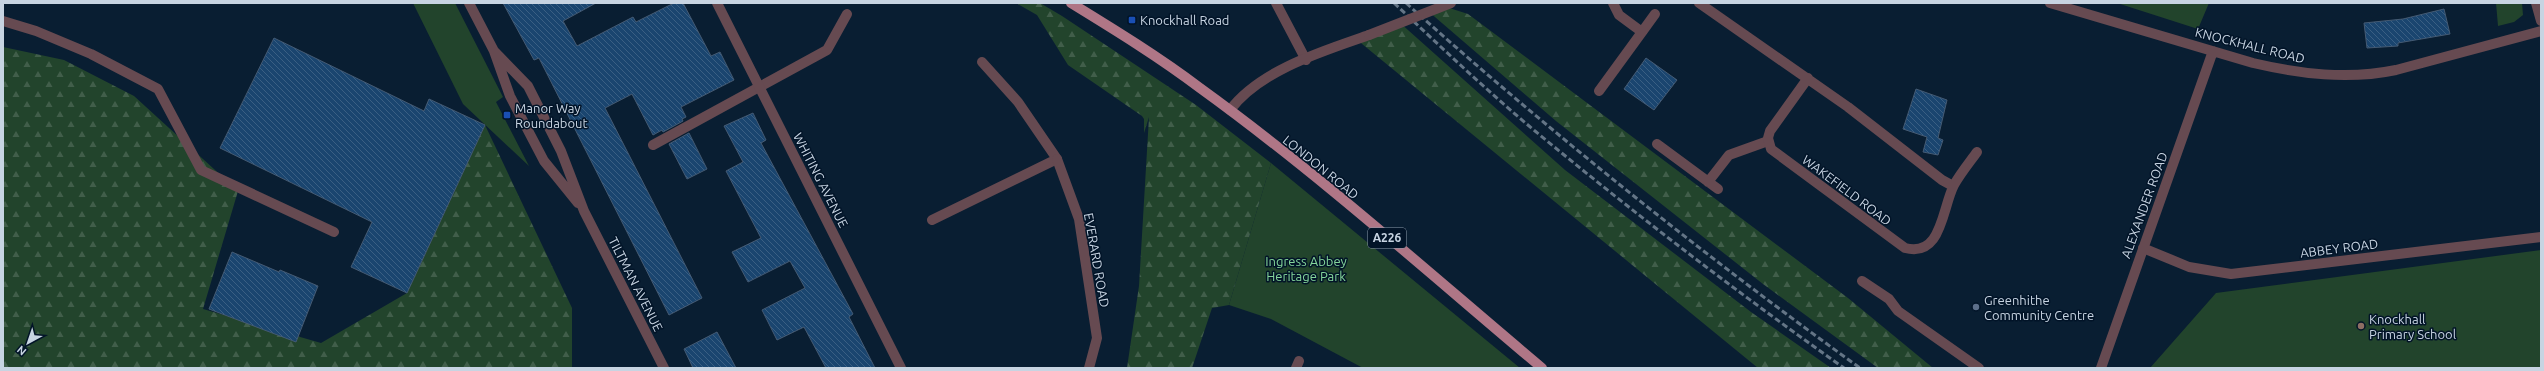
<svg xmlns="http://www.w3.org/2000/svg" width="2544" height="371" font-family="Ubuntu,sans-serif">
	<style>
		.green { fill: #22442c }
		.forest { fill: url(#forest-firs) }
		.building { fill: url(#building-back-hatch); stroke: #445a73 }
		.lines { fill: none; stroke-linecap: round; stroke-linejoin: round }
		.service { stroke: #664a51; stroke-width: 10 }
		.minor { stroke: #664a51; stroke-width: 10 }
		.primary { stroke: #af7686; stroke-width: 10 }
		.rail { stroke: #647586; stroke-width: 3; stroke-dasharray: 6 3; stroke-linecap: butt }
		.minor-bridge { stroke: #664a51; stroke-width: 10 }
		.transit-dot { fill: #1a4fb4; stroke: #021428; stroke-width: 1.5 }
		.service-dot { fill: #5c6f8a; stroke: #021428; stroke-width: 1.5 }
		.education-dot { fill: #8d6e63; stroke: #021428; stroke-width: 1.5 }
		.labels { text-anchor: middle; stroke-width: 3; stroke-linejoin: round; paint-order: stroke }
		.shield { fill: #021428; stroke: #8c9aaa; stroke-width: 1 }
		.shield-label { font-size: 12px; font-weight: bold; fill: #c7d4e2 }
		.poi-label { font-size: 13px; fill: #c7d4e2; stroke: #021428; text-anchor: start }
		.street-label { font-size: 13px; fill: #c7d4e2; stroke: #021428 }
		.park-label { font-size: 13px; fill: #84d59a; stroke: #021428 }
	</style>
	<defs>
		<pattern id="forest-firs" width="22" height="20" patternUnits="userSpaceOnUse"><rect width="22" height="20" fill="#22442c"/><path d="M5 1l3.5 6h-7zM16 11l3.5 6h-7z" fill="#415e4a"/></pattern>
		<pattern id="building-back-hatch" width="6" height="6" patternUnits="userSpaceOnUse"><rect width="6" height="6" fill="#1a456f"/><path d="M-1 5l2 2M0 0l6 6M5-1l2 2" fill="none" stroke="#3a5f83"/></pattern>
	</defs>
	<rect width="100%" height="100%" fill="#091e32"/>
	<!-- green -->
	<path class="green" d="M413,3H455L503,97L496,102L529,166L463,104Z
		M2117,3H2209L2198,29Z
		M2496,3H2522L2523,15L2514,22L2498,26Z
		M1271,163L1520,368H1363L1271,319L1229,305Z
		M2541,250V368H2150L2216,293Z"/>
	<!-- forest -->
	<path class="forest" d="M1016,3H1040L1062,16L1196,105L1271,163L1229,305L1212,308L1192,368H1127L1139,286L1149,117L1144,133V119L1142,116L1068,65L1037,15Z
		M1443,6L1468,14L1848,298L1933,368H1878L1763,284L1556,121L1428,11Z
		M1399,22L1565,170L1751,312L1831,368H1758L1356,39Z
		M3,47L64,60L134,96L238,191L203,309L321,343L407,293L485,125L572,308V368H3Z"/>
	<!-- building -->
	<path class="building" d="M503,3H596L563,21L577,46L633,17L636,22L674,3H683L711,56L720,52L734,80L681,107L686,117L682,119L683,121L663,132L662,130L653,135L632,94L605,108L702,298L669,315L539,58L534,60Z
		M2444,9L2450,34L2398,43V46L2367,48L2364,23L2403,19Z
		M274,38L424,111L429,99L485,125L407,293L351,267L372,222L220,148Z
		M1646,58L1677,80L1654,110L1624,89Z
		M1916,89L1947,100L1938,138L1943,140L1938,155L1923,152L1927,137L1903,129Z
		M753,113L766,140L761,143L853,314L849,317L875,368H826L804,327L777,340L762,310L805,288L790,261L748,282L732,252L761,238L726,171L743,162L724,126Z
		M689,133L707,169L687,179L669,144Z
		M232,252L279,272L280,270L318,286L296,342L209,309Z
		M717,332L736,368H693L684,349Z"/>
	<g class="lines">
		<!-- service -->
		<path class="service" d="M1276,3L1306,60
			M3,21L36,31L91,54L158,89L201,170L334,232
			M1657,144L1718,189
			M653,145L827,50L847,14
			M1708,182L1729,155L1768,141
			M932,220L1057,159L1018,102L982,62
			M1862,281L1889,299L1898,311L1979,368"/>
		<!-- minor -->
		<path class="minor" d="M469,3L494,51L510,96L544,161L578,203
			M717,3L901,368
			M1699,3L1848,107L1942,180L1953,186
			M2050,3L2253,63C2300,74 2348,80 2396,70L2541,31
			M2536,3L2541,21
			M1642,32L1655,14
			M494,51L528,86L561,151L584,211L664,368
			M1808,78L1770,131L1768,138L1771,149L1905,248C1942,258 1942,208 1954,185C1960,174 1969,163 1977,152
			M1599,91L1642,32L1619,15L1613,3
			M1230,110C1260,70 1323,51 1369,35
			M1057,159L1079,219L1097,338L1089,368
			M2143,248L2189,267L2231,274L2541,237
			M1296,368L1299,361
			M2101,368L2213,51"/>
		<!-- primary -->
		<path class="primary" d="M1071,3C1115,30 1159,57 1200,88C1319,174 1429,273 1542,368"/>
		<!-- rail -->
		<path class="rail" d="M1394,3C1440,46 1486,90 1535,131C1635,214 1738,293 1844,368
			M1406,3C1551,133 1702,254 1860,368"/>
		<!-- minor-bridge -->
		<path class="minor-bridge" d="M1369,35L1451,3"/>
	</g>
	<!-- markers -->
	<g class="transit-dot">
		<rect x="1128" y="16" width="8" height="8" rx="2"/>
		<rect x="503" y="111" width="8" height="8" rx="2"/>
	</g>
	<circle class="service-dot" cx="1976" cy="307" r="4"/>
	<circle class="education-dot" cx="2361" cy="326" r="4"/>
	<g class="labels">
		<!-- shield labels -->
		<rect class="shield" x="1368" y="228" width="38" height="20" rx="3"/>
		<g class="shield-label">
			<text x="1387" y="242">A226</text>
		</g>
		<!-- poi labels -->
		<g class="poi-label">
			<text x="1140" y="25">Knockhall Road</text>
			<text x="515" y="113">Manor Way<tspan x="515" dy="15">Roundabout</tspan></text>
			<text x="1984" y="305">Greenhithe<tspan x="1984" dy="15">Community Centre</tspan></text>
			<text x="2369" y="324">Knockhall<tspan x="2369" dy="15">Primary School</tspan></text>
		</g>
		<!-- street labels -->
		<g class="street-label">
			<text transform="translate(2250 45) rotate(14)" y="5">KNOCKHALL ROAD</text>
			<text transform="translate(1321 167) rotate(39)" y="5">LONDON ROAD</text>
			<text transform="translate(821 180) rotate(63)" y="5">WHITING AVENUE</text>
			<text transform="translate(1847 190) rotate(37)" y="5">WAKEFIELD ROAD</text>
			<text transform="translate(2144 205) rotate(-70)" y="5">ALEXANDER ROAD</text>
			<text transform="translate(2339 248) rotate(-7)" y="5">ABBEY ROAD</text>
			<text transform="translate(1097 260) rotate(80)" y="5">EVERARD ROAD</text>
			<text transform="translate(636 284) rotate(63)" y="5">TILTMAN AVENUE</text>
		</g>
		<!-- park labels -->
		<g class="park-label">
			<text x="1306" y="266">Ingress Abbey<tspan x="1306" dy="15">Heritage Park</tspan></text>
		</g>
	</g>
	<!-- border -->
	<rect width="2544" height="371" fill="none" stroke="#c7d4e2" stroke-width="8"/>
	<!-- north arrow -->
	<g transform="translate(28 343) rotate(220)" stroke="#021428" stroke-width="3" paint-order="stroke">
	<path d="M0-3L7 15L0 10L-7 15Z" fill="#c7d4e2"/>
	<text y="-6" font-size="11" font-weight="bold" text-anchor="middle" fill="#c7d4e2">N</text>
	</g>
</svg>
